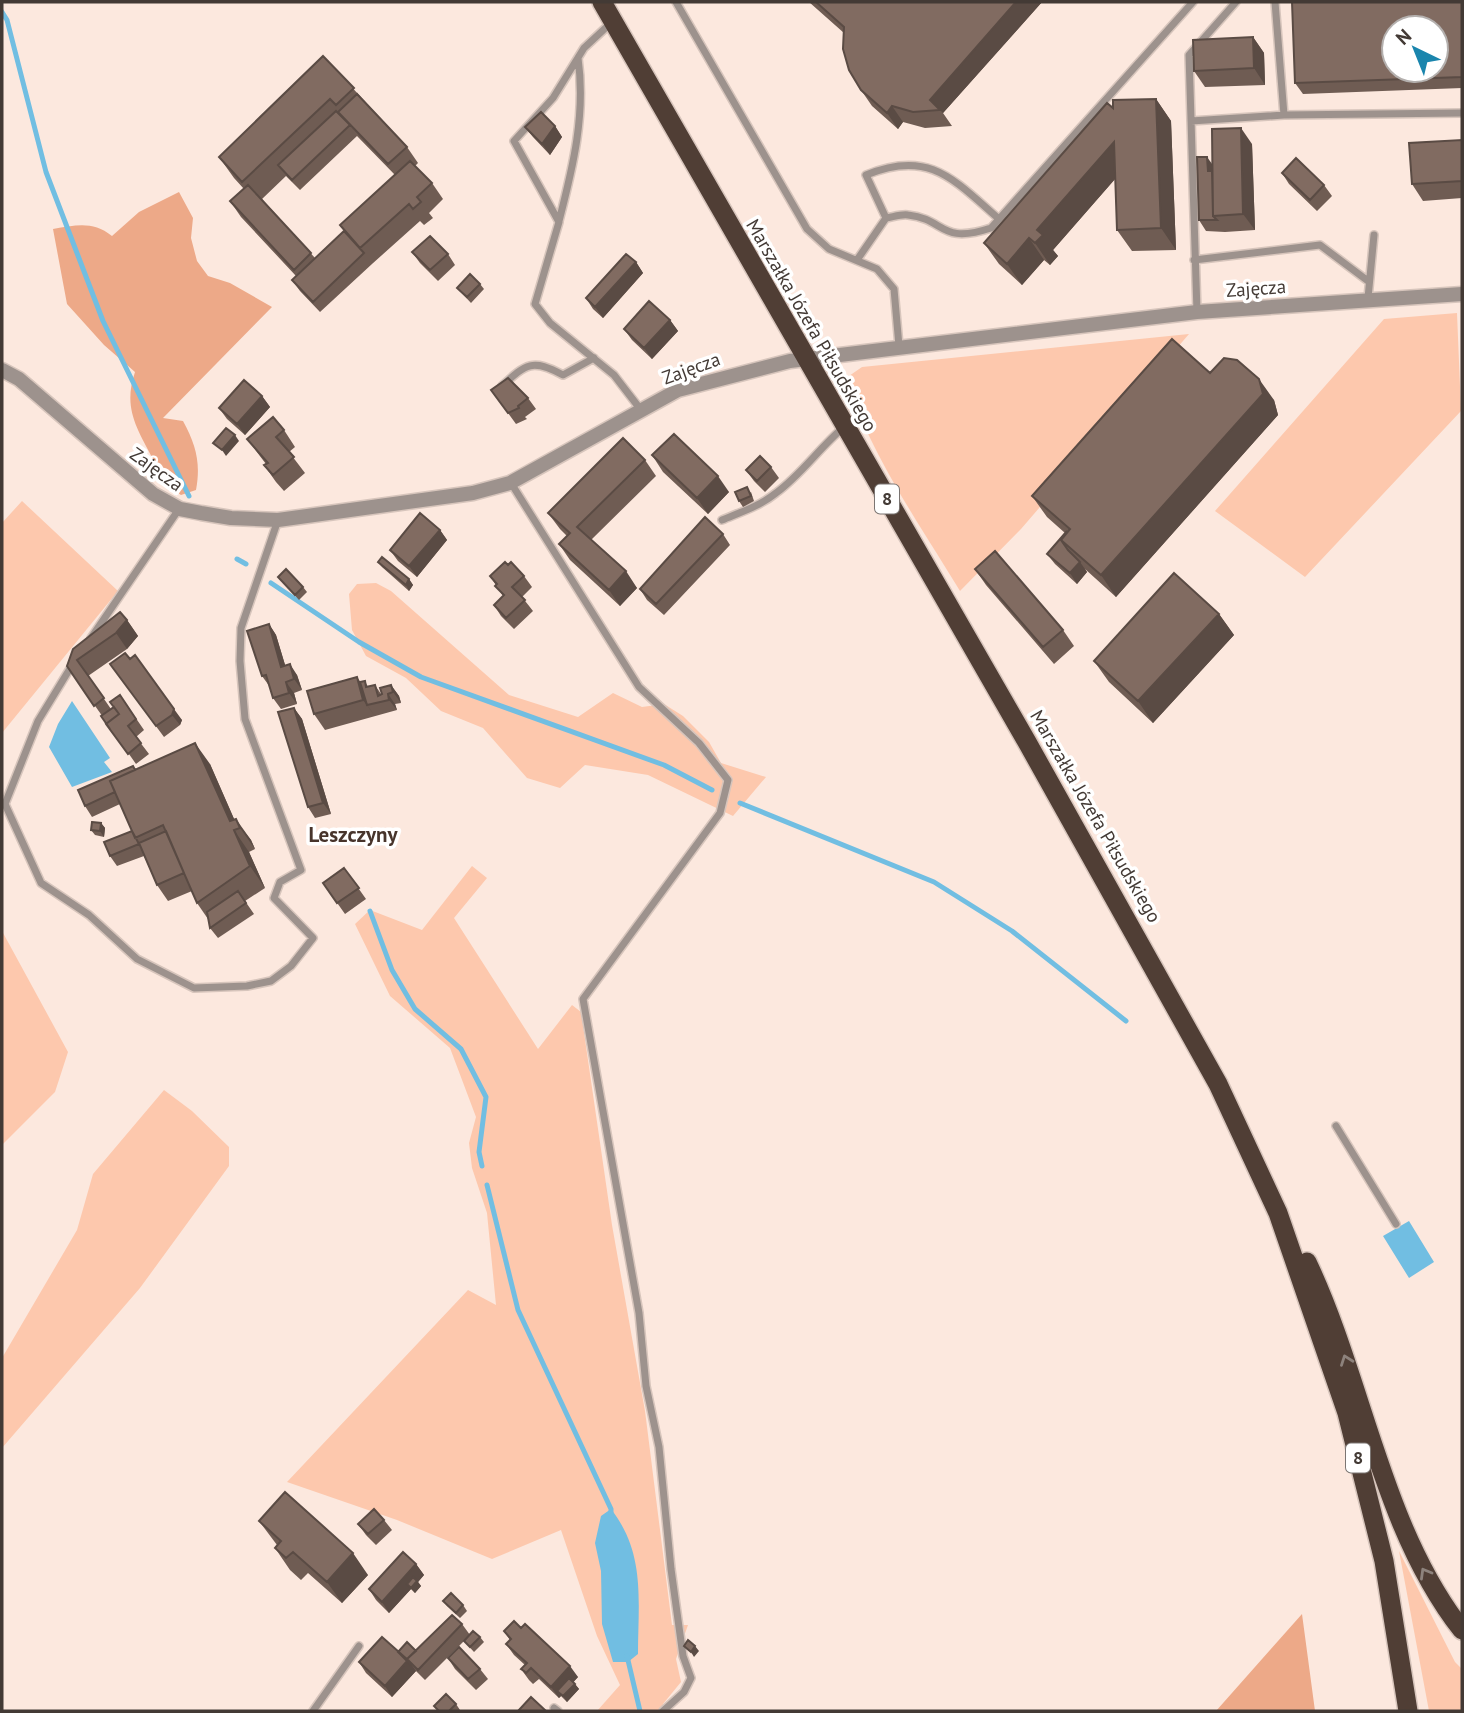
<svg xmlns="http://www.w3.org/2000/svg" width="1464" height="1713" font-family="'PT Sans',sans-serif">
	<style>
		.green { fill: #fdc8ad }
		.forest { fill: #eda988 }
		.water { fill: #71bee2 }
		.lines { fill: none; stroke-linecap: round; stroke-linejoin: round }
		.stream { stroke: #71bee2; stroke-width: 5 }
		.service-casing { stroke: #d7c5bc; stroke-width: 10 }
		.tertiary-casing { stroke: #d7c5bc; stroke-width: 17 }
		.trunk-casing { stroke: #d7c5bc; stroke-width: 22 }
		.service { stroke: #9d928d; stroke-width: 7 }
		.tertiary { stroke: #9d928d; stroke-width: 14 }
		.trunk { stroke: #503e35; stroke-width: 19 }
		.wall { fill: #6f5c53; fill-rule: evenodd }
		.shaded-wall { fill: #5a4b44 }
		.building { fill: #816b61; stroke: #5a4b44; stroke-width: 2; fill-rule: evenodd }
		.oneway { stroke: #8d827c }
		.labels { text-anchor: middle; stroke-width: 7; stroke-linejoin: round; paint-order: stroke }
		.shield { fill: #fff; stroke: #7b7572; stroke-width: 2 }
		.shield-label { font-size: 18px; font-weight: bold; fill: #433a35 }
		.street-label { font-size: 19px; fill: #433a35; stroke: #fff }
		.neighbourhood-label { font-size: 21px; font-weight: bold; fill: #47342b; stroke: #fff }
	</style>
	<rect width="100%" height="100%" fill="#fce8de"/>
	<!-- green -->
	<path class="green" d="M1457,313L1461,411L1305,577L1215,511L1384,319Z
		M1189,334L1021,529L960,591C929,539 855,432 849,376L862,367Z
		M22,501L118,591L2,733V523Z
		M376,583L391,591L509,695L578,717L613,693L642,707L664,704L683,716L709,742L721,763L766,777L733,816L648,775L585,765L560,788L527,778L483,728L441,711L406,678L366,656L352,630L349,594L357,584Z
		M472,866L487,878L454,918L538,1049L572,1005L581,1012L612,1225L645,1411L672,1625H688L676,1659L681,1682L663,1704L668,1711H597L620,1685L597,1636L561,1530L492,1559L397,1520L287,1482L468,1290L496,1305L487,1213L472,1168L469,1143L476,1117L450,1048L390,996L355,924L370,910L422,930Z
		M2,931L68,1052L55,1092L2,1145Z
		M164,1090L192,1111L229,1147V1166L140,1288L2,1448V1358L77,1230L93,1174Z
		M1399,1551L1455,1662L1462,1669V1711H1429Z"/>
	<!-- forest -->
	<path class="forest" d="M179,192L193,218L191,238L197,261L208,276L230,283L272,307L163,418L183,421C196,445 201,463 196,490L181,495L142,470L153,459C136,427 123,407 135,372L104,345L67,304L53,229C77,225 93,221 112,236L139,212Z
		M1302,1614L1315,1711H1216Z"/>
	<!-- water -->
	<path class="water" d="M72,701L110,758L104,762L112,772L72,787L49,747L58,724Z
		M1409,1221L1434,1262L1409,1278L1383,1236Z
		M611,1509C646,1554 638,1601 638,1654L628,1662H613L602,1624L601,1571L595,1543L601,1516Z"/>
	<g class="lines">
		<!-- stream -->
		<path class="stream" d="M2,12L7,20L46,172L103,321L189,496
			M237,559L246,564
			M271,583L359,642L421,677L664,765L712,790
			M740,803L934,882L1012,931L1126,1021
			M370,911L392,970L415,1009L461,1049L486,1097L479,1152L482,1166
			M487,1185L518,1310L611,1509V1515
			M627,1656L640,1711"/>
		<!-- service casing -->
		<g class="service-casing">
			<path id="service" d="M676,2L807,229L829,249L877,269L894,289L899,346
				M1275,2L1284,115
				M613,21L584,48L553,98L514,141L559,222L535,304L550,323L614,375L641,410
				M1191,121L1284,115L1462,113
				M886,218L866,175C929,149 953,179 999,219
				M559,221C573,167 586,114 578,58
				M857,260L886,218C893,217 901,214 908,215C946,219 939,245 991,228L1193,2
				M1194,260L1320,245L1368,281
				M1368,298L1374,235
				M1197,312L1189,55L1236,2
				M502,386C526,364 532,358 563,375L594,358
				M511,483L639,687L699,743L728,780L720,813L583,999L639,1313L646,1386L659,1447L671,1569L683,1656L691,1678L684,1692L663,1711
				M722,520C741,512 760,506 776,493C801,475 820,447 844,427
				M91,638L179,509
				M74,662L38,721L5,804L41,883L89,915L137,959L194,988L247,986L271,981L291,966L313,938L274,898L280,882L301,870L245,719L240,661L241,628L278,520
				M1336,1126L1396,1224
				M554,1708L558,1711
				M313,1711L359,1646"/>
		</g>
		<!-- tertiary casing -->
		<g class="tertiary-casing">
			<path id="tertiary" d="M2,370L19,379L153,494L180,509L201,513L231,518L278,520L473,493L510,483L678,390L790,361L1197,312L1462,294"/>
		</g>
		<!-- trunk casing -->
		<g class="trunk-casing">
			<path id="trunk" d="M602,2L1027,742L1218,1084L1278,1213L1347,1413L1384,1561L1408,1711
				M1307,1262C1363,1380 1381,1527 1462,1630"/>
		</g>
		<!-- service -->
		<use href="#service" class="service"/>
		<!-- tertiary -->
		<use href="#tertiary" class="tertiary"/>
		<!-- trunk -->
		<use href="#trunk" class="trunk"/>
	</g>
	<!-- wall -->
	<path class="wall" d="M809,2H1042L943,113L952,126L925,128L903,122L898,129L872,106L861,90L844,33Z
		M1462,2V88L1303,94L1295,83Z
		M1253,37L1264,53L1265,85L1205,87L1194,71Z
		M323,56L407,147L418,163L415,166L432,183L443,199L429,213L433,218L424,225L420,221L372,264L320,312L300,291L292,280L296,276L241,217L230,201L244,189L234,178L219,157ZM357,136L395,175L340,225L344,231L315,258L262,199L286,176L300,190Z
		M1156,99L1171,121L1176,250L1132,251L1117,230L1115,179L1053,250L1058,256L1050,265L1044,260L1022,285L999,264L984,243L1113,108Z
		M555,126L562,137L550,155L533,137L525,127Z
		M1462,140V198L1423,201L1412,184Z
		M1252,144L1255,230L1225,232L1206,231L1199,220L1212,164Z
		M1282,173L1324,185L1332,196L1317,211L1289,184Z
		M412,252L448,254L455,265L438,281L420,263Z
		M636,262L643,273L603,318L593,309L586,298Z
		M480,284L484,289L471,303L457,288Z
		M670,320L678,331L652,359L632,340L624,329Z
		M1210,373L1274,400L1278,415L1116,597L1085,569L1087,572L1077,584L1055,564L1047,554L1065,533L1047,517L1032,496Z
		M491,390L528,398L536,409L525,417L527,419L516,424Z
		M262,396L270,407L245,435L227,419L219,408Z
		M284,430L295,447L289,452L305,473L284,491L276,482L264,465L266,464L247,439Z
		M652,455L729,492L708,514L663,472Z
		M645,460L656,476L591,540L637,588L620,606L570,560L559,544L567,536L560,529L548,513Z
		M771,467L779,478L765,492L754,481L746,470Z
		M751,492L754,501L743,507L739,501Z
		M440,530L447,540L417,577L398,561L390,550Z
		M723,534L730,545L664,615L647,600L640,589Z
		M378,562L409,579L413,585L409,591L382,567Z
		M508,565L524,576L532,587L522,597L533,611L514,629L501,616L494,605L503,596L490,576Z
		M975,569L1063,630L1074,646L1054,664L986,585Z
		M278,577L303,587L307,592L299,600Z
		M1219,614L1234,635L1153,723L1109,682L1094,661Z
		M127,620L138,636L127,649L88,676L111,709L114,707L120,695L144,730L136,737L149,754L136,764L67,666Z
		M269,624L276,635L285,665L297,675L302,690L294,693L297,704L281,709L273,698L270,687L262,676Z
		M110,664L182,720L180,725L164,737Z
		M365,681L368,687L375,685L381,694L391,685L399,696L401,703L395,704L397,710L325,730L314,714L360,682Z
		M294,708L302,719L331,814L315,818L308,807Z
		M210,764L234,819L251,840L255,849L249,852L265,888L245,901L254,914L218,938L210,928L208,919L197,903L192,891L168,901L157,885L144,856L117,866L110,856L132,831L120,804L92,817L85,806L133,766L136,770Z
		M101,823L105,828L104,837L95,835L91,830Z
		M344,868L366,899L345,914L323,883Z
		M384,1520L392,1530L376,1545L366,1535L358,1524Z
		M259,1521L368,1575L342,1603L308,1573L301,1580L290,1570L275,1548L277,1545Z
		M416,1564L424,1575L418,1582L421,1586L415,1593L411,1589L389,1613L376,1600L369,1589Z
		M443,1601L463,1605L467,1611L460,1618L447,1606Z
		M462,1624L470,1635L480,1637L484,1642L474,1652L464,1641L425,1680L415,1670L416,1671L392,1697L366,1673L359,1662L398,1652L416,1651Z
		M504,1631L578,1677L573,1682L579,1689L567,1702L561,1696L559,1698L539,1679L533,1684L529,1680L521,1669L525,1665L514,1655L506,1644L510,1640Z
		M448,1658L480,1669L488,1679L476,1690L455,1669Z
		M456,1704L460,1710L458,1711H438L434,1706Z"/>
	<!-- shaded-wall -->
	<path class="shaded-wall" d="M1016,2H1042L943,113L930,100Z
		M1253,37L1264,53L1265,85L1254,68Z
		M1156,99L1171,121L1176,250L1161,228Z
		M892,106L903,122L898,129L887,113Z
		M555,126L562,137L550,155L542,144Z
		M1241,128L1252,144L1255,230L1243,214Z
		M1114,142L1129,163L1053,250L1058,256L1050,265L1035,243L1037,230Z
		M1207,157L1215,168V182L1208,171Z
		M1029,238L1044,260L1022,285L1007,264Z
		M636,262L643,273L603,318L595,307Z
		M670,320L678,331L652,359L644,348Z
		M1259,379L1274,400L1278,415L1116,597L1101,575Z
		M262,396L270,407L245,435L237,424Z
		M235,435L239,441L226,456L222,450Z
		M718,476L729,492L708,514L697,498Z
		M440,530L447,540L417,577L409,566Z
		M1080,562L1087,572L1077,584L1070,573Z
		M626,571L637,588L620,606L609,590Z
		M409,579L413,585L409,591L406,585Z
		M1219,614L1234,635L1153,723L1138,701Z
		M127,620L138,636L127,649L116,633Z
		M269,624L276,635L289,678L281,667Z
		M290,664L297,675L302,690L294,679Z
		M357,677L368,693L367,705L375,716L363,700Z
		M286,682L294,693L297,704L289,693Z
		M391,685L399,696L401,703L393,692Z
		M388,694L395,704L397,710L389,700Z
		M294,708L302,719L331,814L323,803Z
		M174,709L182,720L180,725L172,715Z
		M195,743L210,764L238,828L230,821Z
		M236,819L251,840L255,849L240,828Z
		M101,823L105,828L104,837L100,831Z
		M234,830L249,852L265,888L250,866Z
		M353,1553L368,1575L342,1603L327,1582Z
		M416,1564L424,1575L418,1582L421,1586L415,1593L407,1584L411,1589L389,1613L382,1602Z
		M695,1646L699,1651L694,1657L691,1652Z
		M408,1660L416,1671L392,1697L385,1686Z
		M570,1666L578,1677L562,1695L557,1691L561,1696L559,1698L551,1687Z
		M575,1684L579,1689L567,1702L563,1696Z"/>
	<!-- building -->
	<path class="building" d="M816,2H1016L930,100L940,110L913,112L892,106L887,113L861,90L849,70L843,49L844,27Z
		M1292,2H1462V77L1295,83ZM1394,28H1436V70H1394Z
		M1253,37L1254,68L1194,71L1193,40Z
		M323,56L354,88L336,105L330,99L242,182L219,157Z
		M357,94L407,147L388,164L338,112Z
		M1156,99L1161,228L1117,230L1114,142L1037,230L1043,235L1035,243L1029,238L1007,264L984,243L1107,103L1113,108V100Z
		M336,111L350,125L292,180L278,165Z
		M541,112L555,126L542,144L525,127Z
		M1241,128L1243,214L1213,216L1212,129Z
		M1462,140V181L1412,184L1409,143Z
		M1197,157H1207L1208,171H1212L1213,216L1217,220H1199Z
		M1296,158L1324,185L1310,200L1282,173Z
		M410,161L432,183L417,197L421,202L413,209L409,204L360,248L340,225Z
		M248,185L311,253L294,270L230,201Z
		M344,231L364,253L313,302L292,280Z
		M430,236L448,254L430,270L412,252Z
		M626,254L636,262L595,307L586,298Z
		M470,274L480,284L467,297L457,288Z
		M649,301L670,320L644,348L624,329Z
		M1172,339L1210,373L1224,358L1237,360L1259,379L1263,394L1101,575L1061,540L1070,529L1032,496Z
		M508,378L528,398L518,406L519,408L508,413L491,390Z
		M244,380L262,396L237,424L219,408Z
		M273,417L284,430L276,437L294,457L273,475L264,465L268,463L247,439Z
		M226,428L235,435L222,450L213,443Z
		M674,434L718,476L697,498L652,455Z
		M623,438L645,460L577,527L626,571L609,590L559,544L570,533L548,513Z
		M760,456L771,467L757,481L746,470Z
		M747,487L751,496L739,501L735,492Z
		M420,513L440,530L409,566L390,550Z
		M705,517L723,534L656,604L640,589Z
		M1067,531L1061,540L1068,550L1080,562L1070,573L1047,554Z
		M995,551L1063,630L1043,647L975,569Z
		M382,557L409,579L406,585L378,562Z
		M505,562L508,565L511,562L524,576L512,587L525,600L506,618L494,605L504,595L495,586L497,584L490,576Z
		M286,569L303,587L295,595L278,577Z
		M1174,573L1219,614L1138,701L1094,661Z
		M120,612L127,620L116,633L77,660L104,698L94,706L67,666L73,649Z
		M269,624L281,667L290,664L294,679L286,682L289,693L273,698L266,675L262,676L247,631Z
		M125,653L130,659L135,655L174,709L172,715L156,726L110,664Z
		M357,677L363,700L314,714L307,691Z
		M365,681L366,687L375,685L378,696L382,694L380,688L391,685L393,692L388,694L389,700L367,705L360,682Z
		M120,695L136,719L128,726L141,743L128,754L106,724L119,714L110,702Z
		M114,707L119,714L106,724L110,729L101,716Z
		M294,708L323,803L308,807L278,712Z
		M195,743L230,821L236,819L240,828L234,830L250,866L197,903L163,825L135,838L110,781Z
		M133,766L135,770L110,781L115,792L85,806L78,790Z
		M92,822L101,823L100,831L91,830Z
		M132,831L139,844L110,856L104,842Z
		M166,831L184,873L157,885L139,843Z
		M344,868L359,888L337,903L323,883Z
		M238,891L246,903L210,928L207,912Z
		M285,1492L353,1553L327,1582L293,1552L286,1558L275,1548L281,1541L259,1521Z
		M374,1509L384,1520L368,1534L358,1524Z
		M403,1552L416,1564L382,1602L369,1589Z
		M413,1577L417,1581L411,1588L407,1584Z
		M451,1593L463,1605L456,1613L443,1601Z
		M452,1615L462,1624L418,1670L407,1659Z
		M514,1621L521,1628L525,1624L570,1666L551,1687L531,1668L526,1673L524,1671L521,1669L527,1663L506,1644L511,1639L504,1631Z
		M473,1631L480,1637L470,1647L464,1641Z
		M382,1637L408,1660L385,1686L359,1662Z
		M688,1640L695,1646L691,1652L684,1646Z
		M407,1642L416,1651L407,1659L411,1665L398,1652Z
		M459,1647L480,1669L468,1679L448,1658Z
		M569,1678L575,1684L563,1696L557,1691Z
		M446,1694L456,1704L449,1711H439L434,1706Z
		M531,1697L546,1711H518Z"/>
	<!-- one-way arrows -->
	<defs><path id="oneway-chevron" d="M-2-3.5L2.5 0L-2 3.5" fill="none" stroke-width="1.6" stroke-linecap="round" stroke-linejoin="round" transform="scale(1.75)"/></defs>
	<g class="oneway">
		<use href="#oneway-chevron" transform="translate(1346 1360) rotate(-110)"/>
		<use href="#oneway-chevron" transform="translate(1425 1573) rotate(-120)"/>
	</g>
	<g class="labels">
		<!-- shield labels -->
		<g class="shield">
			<rect x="875" y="484.5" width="24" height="29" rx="5"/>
			<rect x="1346" y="1443.5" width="24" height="29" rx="5"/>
		</g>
		<g class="shield-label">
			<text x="887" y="505">8</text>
			<text x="1358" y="1464">8</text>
		</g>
		<!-- street labels -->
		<g class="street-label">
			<text transform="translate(1256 288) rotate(-4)" y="7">Zajęcza</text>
			<text transform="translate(812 325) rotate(60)" y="7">Marszałka Józefa Piłsudskiego</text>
			<text transform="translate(691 368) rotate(-20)" y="7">Zajęcza</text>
			<text transform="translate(157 469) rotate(36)" y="7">Zajęcza</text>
			<text transform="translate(1096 816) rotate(60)" y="7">Marszałka Józefa Piłsudskiego</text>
		</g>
		<!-- neighbourhood labels -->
		<g class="neighbourhood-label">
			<text x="353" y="842">Leszczyny</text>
		</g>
	</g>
	<!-- border -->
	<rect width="1464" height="1713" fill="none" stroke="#433a35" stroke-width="7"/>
	<!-- north arrow -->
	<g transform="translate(1415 49) rotate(317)"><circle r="33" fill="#ffffff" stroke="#b4b0ae" stroke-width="2"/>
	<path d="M0-5L12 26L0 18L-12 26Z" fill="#1a85ad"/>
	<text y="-10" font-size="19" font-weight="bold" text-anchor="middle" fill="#433a35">N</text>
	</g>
</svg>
